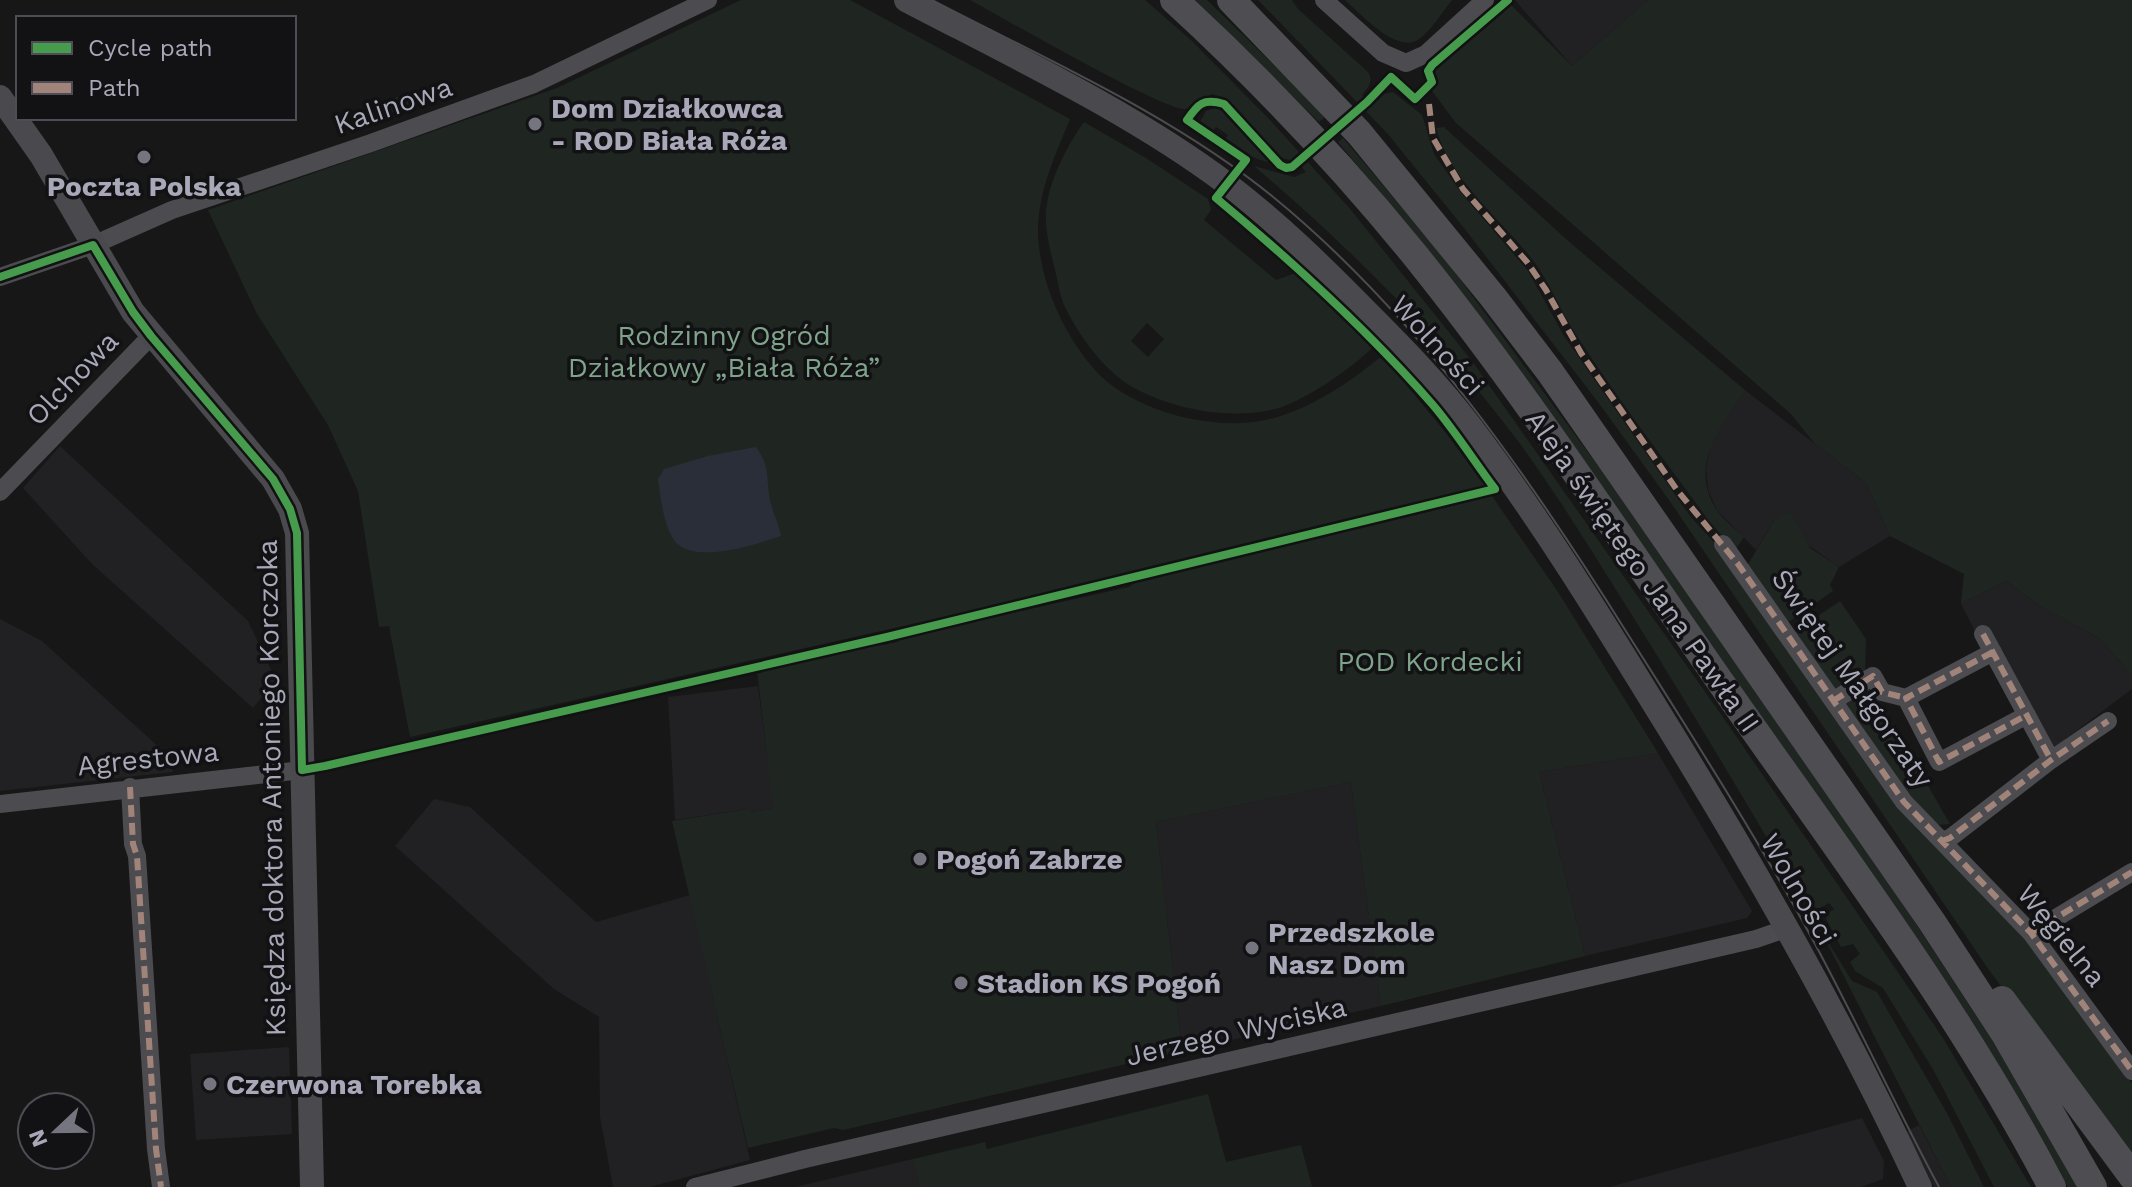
<svg xmlns="http://www.w3.org/2000/svg" width="2132" height="1187" font-family="'Work Sans',sans-serif">
	<style>
		.built { fill: #212123 }
		.green { fill: #1f2621; fill-rule: evenodd }
		.water { fill: #2a2e39 }
		.lines { fill: none; stroke-linecap: round; stroke-linejoin: round }
		.street { stroke: #4b4b50; stroke-width: 18 }
		.secondary { stroke: #4a4a4e; stroke-width: 24 }
		.primary { stroke: #4e4d52; stroke-width: 28 }
		.tram { stroke: #4c4c50; stroke-width: 2 }
		.quiet { stroke: #a18479; stroke-width: 6; stroke-dasharray: 12 6; stroke-linecap: butt }
		.cycleway-casing { stroke: #121113; stroke-width: 13 }
		.cycleway { stroke: #469c4c; stroke-width: 8 }
		.poi-dot { fill: #757580; stroke: #121113; stroke-width: 3 }
		.labels { text-anchor: middle; stroke-width: 7; stroke-linejoin: round; paint-order: stroke }
		.street-label { font-size: 28px; fill: #a8a8b8; stroke: #121113 }
		.poi-label { font-size: 28px; font-weight: bold; fill: #a8a8b8; stroke: #121113; text-anchor: start }
		.park-label { font-size: 28px; fill: #7ea48b; stroke: #121113 }
	</style>
	<rect width="100%" height="100%" fill="#171717"/>
	<!-- built -->
	<path class="built" d="M1515,0H1648L1572,66Z
		M1746,391L1866,483L1890,536L1839,567L1774,521L1756,550L1717,510L1708,490L1706,468L1711,443L1723,420Z
		M60,446L248,621L276,680L253,708L92,564L23,488Z
		M2006,581L2040,606L2099,638L2132,675V689L2051,750L1982,645L1961,604Z
		M0,619L42,641L171,758L173,772L0,791Z
		M758,686L774,809L749,812L748,809L675,820L668,697Z
		M1658,753L1752,911L1747,918L1585,956L1539,772Z
		M1351,782L1381,1006L1182,1051L1156,822Z
		M434,799L470,807L596,922L690,895L750,1160L650,1187H613L600,1117L599,1017L554,989L395,846Z
		M289,1047L292,1134L196,1140L190,1054Z
		M1862,1118L1884,1161L1883,1179L1861,1187H1609Z
		M1919,1125L1951,1187H1934L1906,1132Z
		M913,1159L920,1187H795Z"/>
	<!-- green -->
	<path class="green" d="M741,0H850L1070,119C1055,156 1039,189 1038,229C1038,278 1062,332 1094,369C1131,412 1220,434 1274,418C1313,407 1349,383 1379,358L1385,359L1446,433L1485,486L1479,490L1121,577L410,737L389,626L379,627L358,491L328,425L257,314L208,210L557,88Z
		M970,0H1145L1192,41L1271,121L1351,210L1472,361L1727,723L1943,1038L2031,1187H1994L1934,1071L1883,988L1855,971L1850,962L1860,954L1853,944L1841,947L1826,919L1827,914L1834,909L1829,903L1811,913C1752,812 1692,711 1630,612C1595,556 1560,499 1521,445C1444,342 1352,249 1254,166L1294,177L1306,172L1294,158L1291,160L1280,158L1227,99L1212,94C1204,99 1193,108 1185,109C1164,111 1000,16 970,0Z
		M1193,0H1207L1326,116L1319,122Z
		M1258,0H1292L1298,9L1368,72C1374,82 1368,87 1362,95L1372,106L1384,94L1393,92L1422,115L1434,154L1462,194L1528,271L1564,336L1690,516L1718,547L1900,805L2021,934L2132,1083V1162L1989,970L1669,500L1598,402L1464,228L1387,133Z
		M1345,0H1452C1442,12 1432,30 1419,39C1397,55 1361,14 1345,0Z
		M1648,0H2132V675L2099,638L2040,606L2006,581L1961,604L1964,574L1890,536L1866,483L1814,443L1791,414L1456,123L1432,91L1438,82L1433,74L1439,66L1510,4L1572,66Z
		M417,90L432,98L385,115L383,107L386,101Z
		M1215,108L1229,113L1273,161L1271,163C1253,159 1240,151 1225,140L1228,135L1216,127L1212,132L1200,122L1206,111Z
		M1084,122L1146,158L1208,199L1211,210L1204,220L1276,280L1296,273L1372,348C1352,368 1303,402 1275,409C1229,420 1176,410 1134,388C1104,371 1079,336 1064,305C1060,295 1058,282 1055,270C1050,249 1043,226 1047,204C1051,177 1068,144 1084,122ZM1147,323L1164,339L1148,357L1131,341Z
		M1444,127L1567,240L1746,391C1720,424 1688,469 1717,510C1724,520 1735,529 1744,537L1735,550L1709,521C1664,459 1616,397 1575,333C1559,309 1550,282 1532,259C1500,218 1450,180 1436,128Z
		M1343,138L1446,260L1598,466L1889,883L2002,1055L2078,1187H2068L1995,1059L1620,513L1404,222L1338,142Z
		M1492,496L1558,592L1658,753L1539,772L1585,956L1381,1006L1351,782L1156,822L1182,1051L843,1130L834,1128L748,1148L672,821L749,809L750,812L773,809L757,670L876,643L883,645L897,642L903,637L1129,587L1135,583Z
		M1790,512L1810,548L1839,567L1830,585L1833,591L1790,621H1785L1747,566L1774,521Z
		M1840,601L1866,639L1865,676L1834,691L1796,636V631Z
		M1869,683L1950,824L1936,825L1908,796L1844,705Z
		M1820,929L1852,981L1877,992L1948,1115L1984,1187H1951Z
		M1208,1094L1226,1162L1301,1145L1312,1187H920L913,1159L985,1142L987,1149Z"/>
	<!-- water -->
	<path class="water" d="M756,447C772,469 765,481 771,504C774,515 779,525 781,536C756,544 692,566 674,540C663,523 661,499 658,479L664,469L708,456Z"/>
	<g class="lines">
		<!-- street -->
		<path class="street" d="M1324,0L1383,53L1406,63L1426,54L1485,0
			M0,277L93,245L172,210L371,143L534,84L708,0
			M0,492L151,336
			M1723,544L1904,802L2031,933L2132,1071
			M1983,634L2051,760
			M1993,652L1906,698L1939,762L2027,715
			M1833,701L1873,676L1882,692L1906,698
			M130,787L133,844L137,856L156,1149L161,1187
			M0,804L302,770
			M1942,841L1950,838L2051,760L2108,721
			M2031,933L2132,872
			M695,1187L805,1159L1756,939L1788,928"/>
		<!-- secondary -->
		<path class="secondary" d="M906,0C1011,55 1133,113 1227,184C1278,223 1324,268 1369,314C1405,350 1440,386 1471,427C1539,517 1598,613 1657,709C1753,864 1843,1021 1920,1187
			M0,97L41,155L133,312L273,479L290,509L297,533L312,1187"/>
		<!-- primary -->
		<path class="primary" d="M1174,0C1260,79 1341,164 1414,254C1526,393 1624,544 1726,690C1838,850 1962,1014 2052,1187
			M1231,0L1359,133L1493,297L1550,372L1932,922L2005,1034L2093,1187
			M2002,1000L2132,1176"/>
		<!-- tram -->
		<path class="tram" d="M932,0C1047,60 1171,114 1272,196C1419,316 1529,476 1629,636C1693,737 1758,839 1815,944C1858,1024 1896,1107 1939,1187"/>
		<!-- quiet -->
		<path class="quiet" d="M1429,104L1433,138L1463,189L1527,262L1546,290L1581,353L1677,490L1738,564L1904,802L2031,933L2132,1071
			M1983,634L2051,760
			M1993,652L1906,698L1939,762L2027,715
			M1833,701L1873,676L1882,692L1906,698
			M130,787L133,844L137,856L156,1149L161,1187
			M1942,841L1950,838L2051,760L2108,721
			M2031,933L2132,872"/>
		<!-- cycleway casing -->
		<g class="cycleway-casing">
			<path id="cycleway" d="M0,277L93,245L133,312L151,336L273,479L290,509L297,533L302,770L325,766L887,637L1495,489C1474,461 1455,431 1433,405C1367,329 1293,262 1216,198L1246,160L1187,120C1198,104 1203,98 1224,104L1280,165L1286,168L1292,167L1367,102L1391,77L1415,99L1432,82L1428,71L1432,65L1508,0"/>
		</g>
		<!-- cycleway -->
		<use href="#cycleway" class="cycleway"/>
	</g>
	<!-- markers -->
	<g class="poi-dot">
		<circle cx="535" cy="124" r="8"/>
		<circle cx="144" cy="157" r="8"/>
		<circle cx="920" cy="859" r="8"/>
		<circle cx="1252" cy="948" r="8"/>
		<circle cx="961" cy="983" r="8"/>
		<circle cx="210" cy="1084" r="8"/>
	</g>
	<g class="labels">
		<!-- street labels -->
		<g class="street-label">
			<text transform="translate(393 105) rotate(-19)" y="10">Kalinowa</text>
			<text transform="translate(1438 345) rotate(48)" y="10">Wolności</text>
			<text transform="translate(72 378) rotate(-46)" y="10">Olchowa</text>
			<text transform="translate(1643 571) rotate(55)" y="10">Aleja świętego Jana Pawła II</text>
			<text transform="translate(1853 678) rotate(55)" y="10">Świętej Małgorzaty</text>
			<text transform="translate(148 758) rotate(-6)" y="10">Agrestowa</text>
			<text transform="translate(271 788) rotate(-91)" y="10">Księdza doktora Antoniego Korczoka</text>
			<text transform="translate(1799 889) rotate(60)" y="10">Wolności</text>
			<text transform="translate(2062 935) rotate(51)" y="10">Węgielna</text>
			<text transform="translate(1236 1031) rotate(-13)" y="10">Jerzego Wyciska</text>
		</g>
		<!-- poi labels -->
		<g class="poi-label">
			<text x="551" y="118">Dom Działkowca<tspan x="551" dy="32">- ROD Biała Róża</tspan></text>
			<text x="144" y="196" text-anchor="middle">Poczta Polska</text>
			<text x="936" y="869">Pogoń Zabrze</text>
			<text x="1268" y="942">Przedszkole<tspan x="1268" dy="32">Nasz Dom</tspan></text>
			<text x="977" y="993">Stadion KS Pogoń</text>
			<text x="226" y="1094">Czerwona Torebka</text>
		</g>
		<!-- park labels -->
		<g class="park-label">
			<text x="724" y="345">Rodzinny Ogród<tspan x="724" dy="32">Działkowy „Biała Róża”</tspan></text>
			<text x="1430" y="671">POD Kordecki</text>
		</g>
	</g>
	<!-- legend -->
	<rect x="16" y="16" width="280" height="104" fill="#121113" stroke="#4e4d55" stroke-width="2"/>
	<rect x="32" y="42" width="40" height="12" fill="#469c4c" stroke="#4e4d55" stroke-width="2"/>
	<text x="88" y="56" font-size="24" fill="#a8a8b8">Cycle path</text>
	<rect x="32" y="82" width="40" height="12" fill="#a18479" stroke="#4e4d55" stroke-width="2"/>
	<text x="88" y="96" font-size="24" fill="#a8a8b8">Path</text>
	<!-- north arrow -->
	<g transform="translate(56 1131) rotate(248)"><circle r="38" fill="#121113" stroke="#4e4d55" stroke-width="2"/>
	<path d="M0-6L14 30L0 20L-14 30Z" fill="#757580"/>
	<text y="-12" font-size="22" font-weight="bold" text-anchor="middle" fill="#a8a8b8">N</text>
	</g>
</svg>
